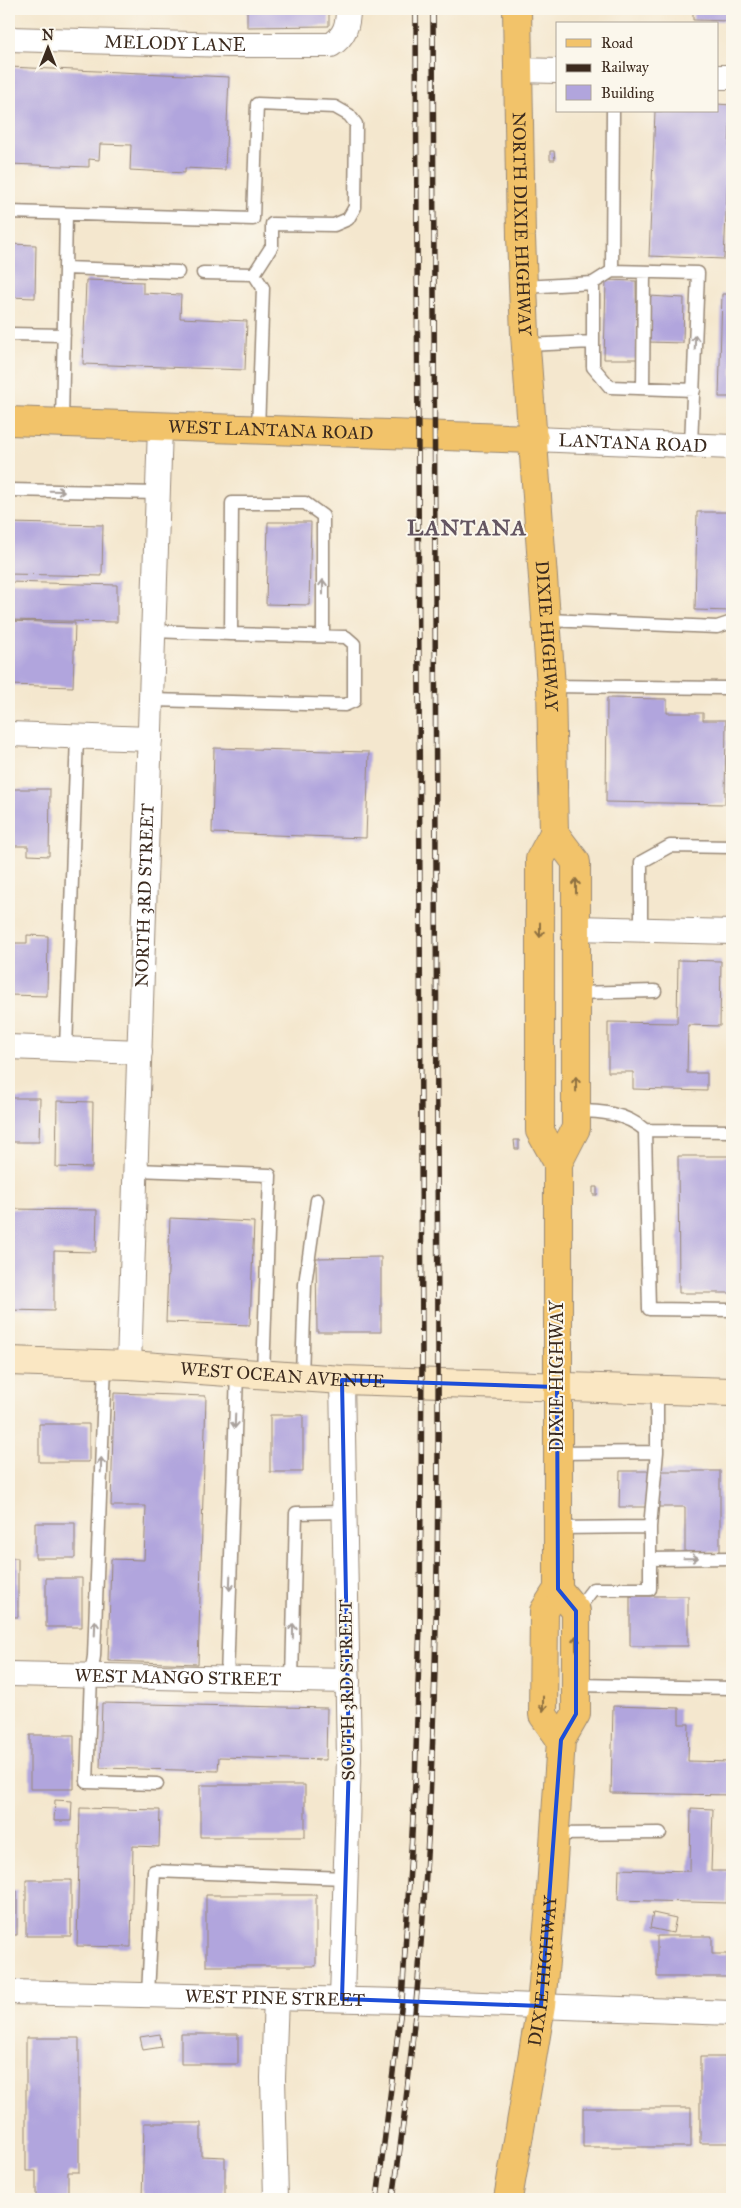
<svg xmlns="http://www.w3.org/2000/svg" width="741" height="2208" font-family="'IM FELL Great Primer',serif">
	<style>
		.building { fill: #b1a5dd }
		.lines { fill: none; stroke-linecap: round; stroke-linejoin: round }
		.lane-casing { stroke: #988876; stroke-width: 15 }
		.street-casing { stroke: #988876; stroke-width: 26 }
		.secondary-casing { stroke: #988876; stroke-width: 30 }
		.primary-casing { stroke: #988876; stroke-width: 30 }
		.lane { stroke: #fff; stroke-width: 12 }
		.street { stroke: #fff; stroke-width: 24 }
		.secondary { stroke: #fae7c3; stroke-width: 28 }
		.primary { stroke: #f2c36a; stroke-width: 28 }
		.rail-casing { stroke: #3b2a1e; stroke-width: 5.5 }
		.rail { stroke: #fbf7ec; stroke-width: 4; stroke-dasharray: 11; stroke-linecap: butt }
		.oneway { stroke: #a79f9a }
		.oneway2 { stroke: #8d6f40 }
		.marked { fill: none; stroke: #1d4ed8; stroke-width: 4; stroke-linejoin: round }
		.labels { text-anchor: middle; stroke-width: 4; stroke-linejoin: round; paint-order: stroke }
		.street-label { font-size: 18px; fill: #3b2a1e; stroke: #fbf7ec }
		.district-label { font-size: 22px; font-weight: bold; letter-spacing: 1px; fill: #645561; stroke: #fbf7ec }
	</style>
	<rect width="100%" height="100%" fill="#fbf7ec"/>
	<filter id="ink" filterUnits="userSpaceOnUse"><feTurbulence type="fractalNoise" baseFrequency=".02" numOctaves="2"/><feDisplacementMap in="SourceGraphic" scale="10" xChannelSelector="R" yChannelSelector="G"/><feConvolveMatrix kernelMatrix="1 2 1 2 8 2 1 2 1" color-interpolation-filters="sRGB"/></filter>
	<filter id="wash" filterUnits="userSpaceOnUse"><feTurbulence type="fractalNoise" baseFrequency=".0096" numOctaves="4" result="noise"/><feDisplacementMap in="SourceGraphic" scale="20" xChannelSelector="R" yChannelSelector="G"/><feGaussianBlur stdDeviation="1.12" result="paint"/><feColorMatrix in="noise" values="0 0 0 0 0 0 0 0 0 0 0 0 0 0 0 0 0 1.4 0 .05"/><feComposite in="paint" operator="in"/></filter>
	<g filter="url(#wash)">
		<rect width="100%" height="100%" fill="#f4e7ce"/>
		<g id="blocks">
			<!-- building -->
			<path class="building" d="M247,9H329V26L247,27Z
				M693,9H732V21L693,20Z
				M9,67L229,77L225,170L185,168V173L130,170L131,145L100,144L99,160L89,159V167L9,164Z
				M717,104L731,105L724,259L649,256L655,111H717Z
				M550,151H554L555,160H550Z
				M9,244L36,245L35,298L9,297Z
				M86,280L143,282V293L181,295L180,318L247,321L245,370L83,364Z
				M606,280L636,281L637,359H604Z
				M722,294H732V397H719Z
				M649,296L684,298L683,343L648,342Z
				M697,512H732V611L695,610Z
				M268,522H311L309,605L266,604Z
				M9,523L103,525L102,576L9,574Z
				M9,582L117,585V622L9,620Z
				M9,621L75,623L73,687L9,685Z
				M607,698L667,699V713H703V720H726L725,804L606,802Z
				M214,748L369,752L366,838L212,833Z
				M12,789H50L49,856L28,855V846H12Z
				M27,935L48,936L47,996L9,995V943H27Z
				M678,960L721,961L720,1026L688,1025L687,1073H707V1091L633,1089V1072H608V1022L677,1023Z
				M9,1098H40L39,1142H9Z
				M57,1101L93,1102L92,1168L56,1167Z
				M514,1140H519V1149H515Z
				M678,1156H732V1293H679Z
				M593,1187H597V1195H593Z
				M9,1209L97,1210L96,1252L54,1251V1311L9,1310Z
				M170,1218L254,1222L250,1325L166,1322Z
				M381,1257V1332H317L316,1258Z
				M114,1393L206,1396L198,1664L108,1661L111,1559L144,1560L146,1506H111Z
				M270,1415H303V1472H270Z
				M39,1424H89V1462H39Z
				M620,1471H720V1552H685V1507H619Z
				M35,1523H75V1558H35Z
				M9,1558H18V1617H9Z
				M46,1578H82V1627H46Z
				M630,1596H688V1646H630Z
				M102,1703L327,1708L326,1760L219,1757L218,1771L100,1768Z
				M613,1706L679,1708V1724H689L688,1761L732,1762V1795L611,1793Z
				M30,1735H74V1789H30Z
				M200,1785H305V1837H200Z
				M55,1800L72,1801L71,1821H54Z
				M80,1808L160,1810L159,1847L133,1846L131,1947L77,1946Z
				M691,1808L713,1809L711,1871H728L727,1903L618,1900L619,1869L690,1871Z
				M26,1880H71V1936H26Z
				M9,1891H17V1935H9Z
				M206,1895H316V1966H206Z
				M653,1913L676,1918L673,1933L650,1928Z
				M657,1936H712V1954H727V1977H657Z
				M160,2034L162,2047L143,2050L140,2037Z
				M181,2034H238V2064H181Z
				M26,2038H79V2172H68V2199H36V2171H26Z
				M700,2057H732V2143H700Z
				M583,2108H691V2147H583Z
				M144,2123H201V2156L225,2157V2199H142Z"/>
		</g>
	</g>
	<g filter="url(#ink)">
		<use href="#blocks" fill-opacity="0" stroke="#988876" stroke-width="1"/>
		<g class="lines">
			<!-- lane casing -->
			<g class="lane-casing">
				<path id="lane" d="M9,212L253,219L257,104L335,107L349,115L356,124L355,207L348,219L334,225L272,224V246L254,274
					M65,268L66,214
					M612,271L613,111
					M203,273L254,274L263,288L258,430
					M593,283V367L610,387L694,390
					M524,287L593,283L612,271L698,273L691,445
					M9,334L64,335
					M526,345L593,342
					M643,388L644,272
					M62,423L65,268L178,272
					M9,490L158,493
					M547,620L717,627L732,622
					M153,631L231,634
					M551,686L725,688
					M151,700L345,705L354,701V644L346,637L231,634L232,503H305L323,516V635
					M641,929V862L670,846L732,847
					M576,993L655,991
					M66,1049L77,736
					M576,1111C601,1111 625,1113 645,1130L732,1131
					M645,1130L649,1309L732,1310
					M136,1170L270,1175L263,1374
					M105,1364L94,1656L91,1676L87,1782L157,1784
					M302,1377L305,1284L317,1200
					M557,1453L657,1452V1390
					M650,1527L657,1452
					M557,1528L650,1527V1589H593L576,1611
					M650,1559L732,1558
					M227,1679L237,1372
					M292,1680L296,1513L345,1512
					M577,1685L732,1688
					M554,1834L660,1833
					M148,1995L154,1871L346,1878"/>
			</g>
			<!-- street casing -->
			<g class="street-casing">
				<g id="street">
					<path id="s1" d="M9,39L228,45H331C345,36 348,25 348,9"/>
					<path d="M518,70L557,71"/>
					<path d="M717,77H732"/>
					<path id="s2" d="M534,439L732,447"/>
					<path d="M9,734L150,739"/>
					<path d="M576,928L732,932"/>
					<path d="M9,1047L140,1052"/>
					<path id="s3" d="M129,1365L160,427"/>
					<path id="s4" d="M9,1674L348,1681"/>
					<path id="s5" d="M9,1992L402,2001L732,2013"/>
					<path d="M342,1999L349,1759L342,1380"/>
					<path d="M276,2199L273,2078L276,1998"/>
				</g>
			</g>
			<!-- secondary casing -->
			<g class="secondary-casing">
				<g id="secondary">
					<path id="s6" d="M9,1361L129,1365L342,1380L732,1392"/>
				</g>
			</g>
			<!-- primary casing -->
			<g class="primary-casing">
				<g id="primary">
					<path id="s7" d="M517,9L521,237L525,334L551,686L554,833L540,859V1131L558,1163"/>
					<path id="s8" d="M9,421L534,439"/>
					<path d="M554,833L576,862V1128L558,1163V1589L544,1611L543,1715L561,1740"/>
					<path id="s9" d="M508,2199L541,2006L550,1905L561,1740L576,1714V1611L558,1589"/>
				</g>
			</g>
			<!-- lane -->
			<use href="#lane" class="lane"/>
			<!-- street -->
			<use href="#street" class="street"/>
			<!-- secondary -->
			<use href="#secondary" class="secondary"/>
			<!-- primary -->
			<use href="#primary" class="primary"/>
			<!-- rail casing -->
			<g class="rail-casing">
				<path id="rail" d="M377,2199L402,2001L415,1784L420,1622L422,1359L416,9
					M393,2199C444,1850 439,1495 437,1144C436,765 434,387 433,9"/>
			</g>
			<!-- rail -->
			<use href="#rail" class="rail"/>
		</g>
		<!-- one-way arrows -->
		<defs><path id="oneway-shaft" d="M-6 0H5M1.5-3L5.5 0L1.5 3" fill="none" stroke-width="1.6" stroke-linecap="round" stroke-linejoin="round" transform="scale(1.25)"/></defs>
		<g class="oneway">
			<use href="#oneway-shaft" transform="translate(695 342) rotate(-88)"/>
			<use href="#oneway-shaft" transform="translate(57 491) rotate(1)"/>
			<use href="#oneway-shaft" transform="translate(323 587) rotate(-90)"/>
			<use href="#oneway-shaft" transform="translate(235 1421) rotate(92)"/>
			<use href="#oneway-shaft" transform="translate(101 1465) rotate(-88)"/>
			<use href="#oneway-shaft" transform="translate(691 1558) rotate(-1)"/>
			<use href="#oneway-shaft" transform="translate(230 1583) rotate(92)"/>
			<use href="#oneway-shaft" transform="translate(95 1628) rotate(-88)"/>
			<use href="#oneway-shaft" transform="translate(293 1631) rotate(-89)"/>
		</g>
		<g class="oneway2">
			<use href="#oneway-shaft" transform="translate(576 886) rotate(-90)"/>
			<use href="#oneway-shaft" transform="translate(540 930) rotate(90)"/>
			<use href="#oneway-shaft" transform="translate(576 1084) rotate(-91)"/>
			<use href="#oneway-shaft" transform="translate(576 1643) rotate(-91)"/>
			<use href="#oneway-shaft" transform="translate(543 1704) rotate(90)"/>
		</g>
	</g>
	<!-- marked area -->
	<path class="marked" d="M342,1380L557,1387L558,1589L576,1611V1714L561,1740L541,2006L342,1999L349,1759Z"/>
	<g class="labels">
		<!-- street labels -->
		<g class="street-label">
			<text dy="6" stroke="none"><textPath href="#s1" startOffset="166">MELODY LANE</textPath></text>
			<text dy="6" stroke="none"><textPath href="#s7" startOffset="215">NORTH DIXIE HIGHWAY</textPath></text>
			<text dy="6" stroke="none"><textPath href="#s8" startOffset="262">WEST LANTANA ROAD</textPath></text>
			<text dy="6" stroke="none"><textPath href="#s2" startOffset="99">LANTANA ROAD</textPath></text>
			<text dy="6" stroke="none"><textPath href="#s7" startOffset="628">DIXIE HIGHWAY</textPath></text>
			<text dy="6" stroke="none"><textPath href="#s3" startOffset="470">NORTH 3RD STREET</textPath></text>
			<text dy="6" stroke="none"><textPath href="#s6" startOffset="274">WEST OCEAN AVENUE</textPath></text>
			<text transform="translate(557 1376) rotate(-90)" y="6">DIXIE HIGHWAY</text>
			<text dy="6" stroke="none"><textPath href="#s4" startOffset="169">WEST MANGO STREET</textPath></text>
			<text transform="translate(347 1690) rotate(-91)" y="6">SOUTH 3RD STREET</text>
			<text dy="6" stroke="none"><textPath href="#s9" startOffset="231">DIXIE HIGHWAY</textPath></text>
			<text dy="6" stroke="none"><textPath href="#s5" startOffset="266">WEST PINE STREET</textPath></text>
		</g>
		<!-- district labels -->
		<g class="district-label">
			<text x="467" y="535">LANTANA</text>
		</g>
	</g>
	<!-- margin -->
	<rect width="741" height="2208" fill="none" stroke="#fbf7ec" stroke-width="30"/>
	<!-- legend -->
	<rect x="556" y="22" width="162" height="90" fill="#fbf7ec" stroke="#aea59a"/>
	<rect x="566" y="39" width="25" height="8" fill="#f2c36a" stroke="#aea59a"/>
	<text x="601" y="48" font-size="15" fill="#3b2a1e">Road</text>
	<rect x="566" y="64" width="25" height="8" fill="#3b2a1e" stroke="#aea59a"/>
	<text x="601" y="72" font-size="15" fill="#3b2a1e">Railway</text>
	<rect x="566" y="85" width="25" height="15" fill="#b1a5dd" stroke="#aea59a"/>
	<text x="601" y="98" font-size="15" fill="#3b2a1e">Building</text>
	<!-- north arrow -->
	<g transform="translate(48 48)" stroke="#fbf7ec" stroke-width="4" paint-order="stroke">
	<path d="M0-4L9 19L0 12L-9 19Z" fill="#3b2a1e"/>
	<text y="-8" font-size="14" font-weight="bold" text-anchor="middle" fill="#3b2a1e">N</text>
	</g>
</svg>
